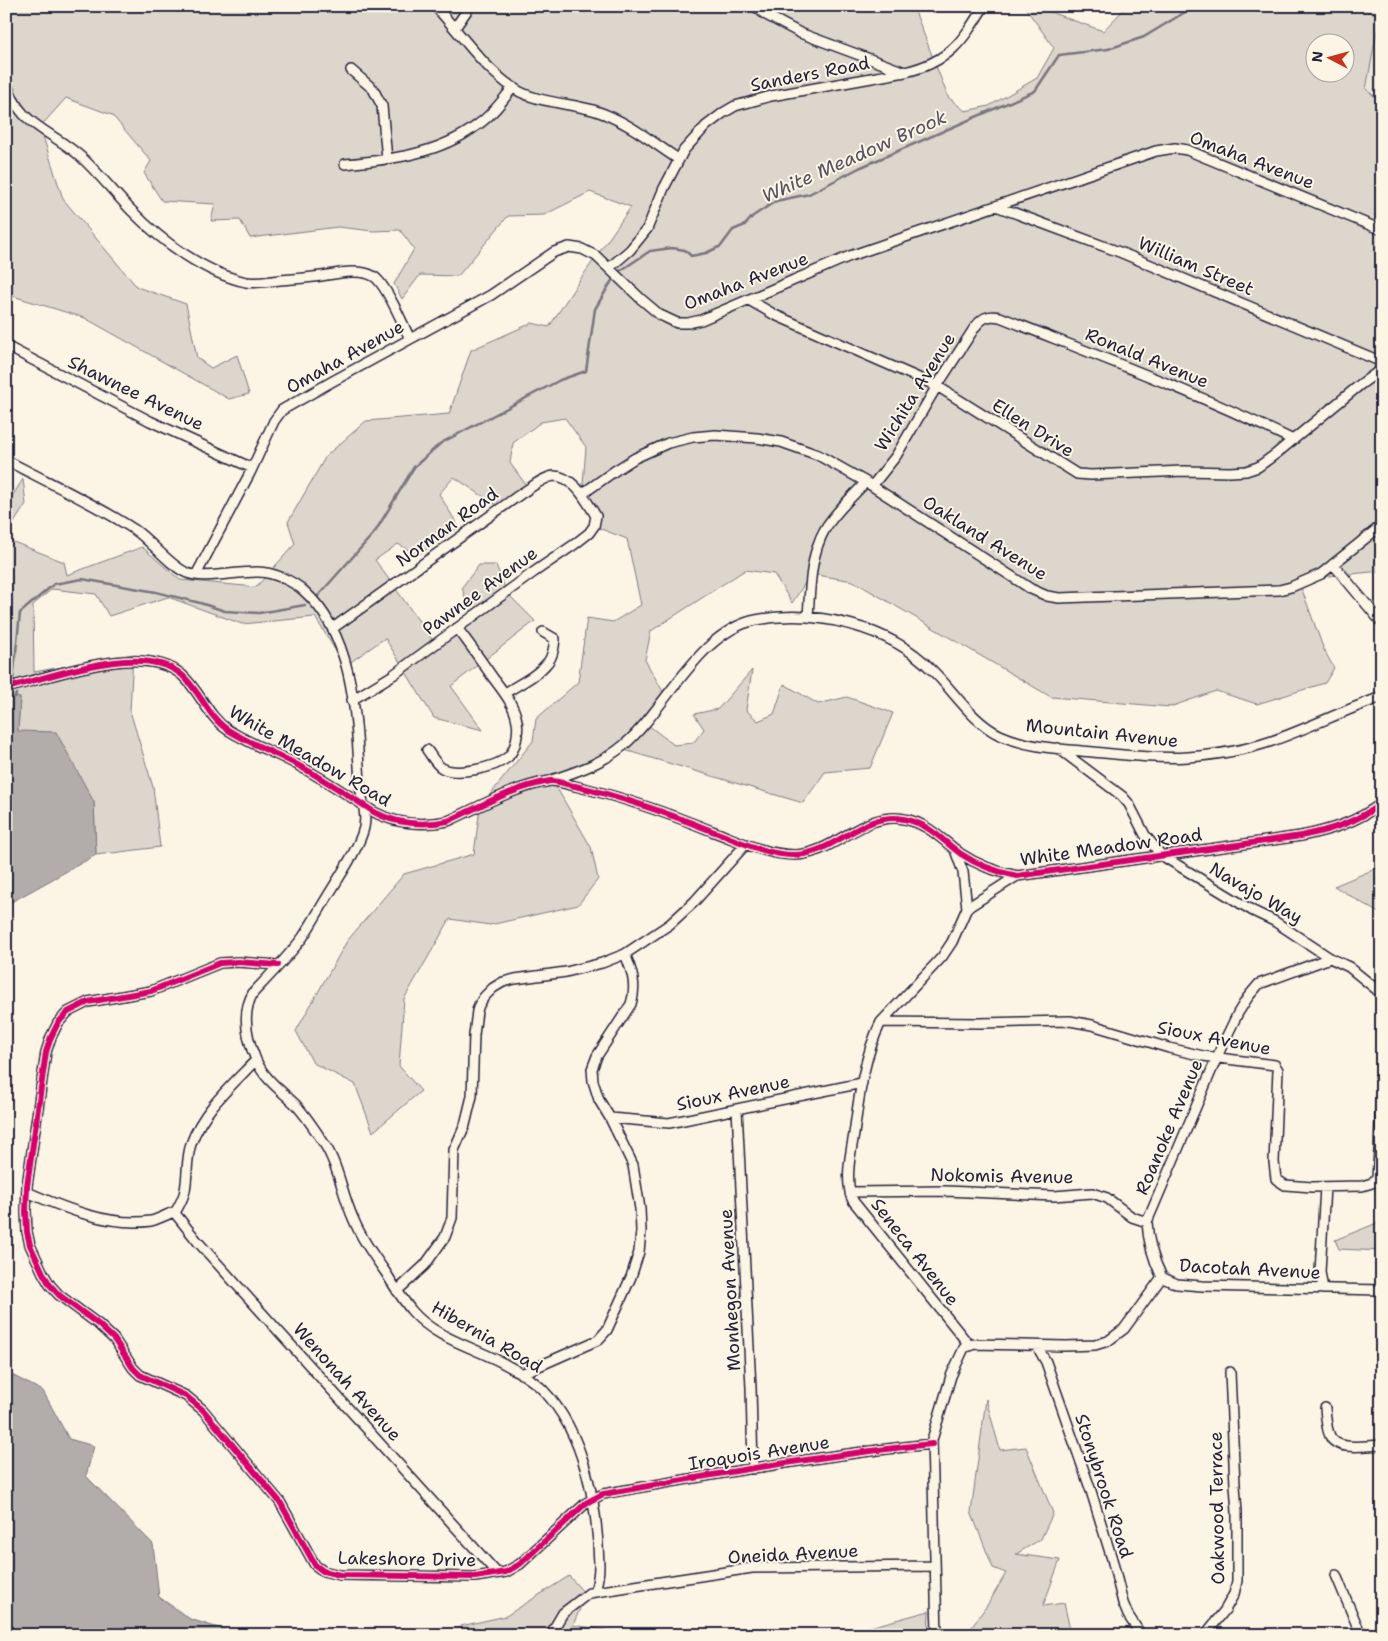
<svg xmlns="http://www.w3.org/2000/svg" width="1388" height="1641" font-family="'Shantell Sans',sans-serif">
	<style>
		.built { fill: #ece5d8 }
		.green { fill: #dcd6cc; stroke: #7f7c84; fill-rule: evenodd }
		.water { fill: #b2adab; stroke: #78757e }
		.lines { fill: none; stroke-linecap: round; stroke-linejoin: round }
		.stream { stroke: #78757e; stroke-width: 2.5 }
		.minor-casing { stroke: #22223b; stroke-width: 12 }
		.minor { stroke: #fcf5e5; stroke-width: 9 }
		.cycleway-casing { stroke: #fcf5e5; stroke-width: 9 }
		.cycleway { stroke: #d6006c; stroke-width: 6 }
		.labels { text-anchor: middle; stroke-width: 4; stroke-linejoin: round; paint-order: stroke }
		.street-label { font-size: 18px; fill: #22223b; stroke: #fcf5e5 }
		.water-label { font-size: 19px; font-style: italic; fill: #545362; stroke: #fcf5e5 }
	</style>
	<rect width="100%" height="100%" fill="#fcf5e5"/>
	<filter id="ink" filterUnits="userSpaceOnUse"><feTurbulence type="fractalNoise" baseFrequency=".02" numOctaves="2"/><feDisplacementMap in="SourceGraphic" scale="10" xChannelSelector="R" yChannelSelector="G"/><feConvolveMatrix kernelMatrix="1 2 1 2 8 2 1 2 1" color-interpolation-filters="sRGB"/></filter>
	<g filter="url(#ink)">
		<!-- built -->
		<path class="built" d="M1350,6H1382V98L1374,96L1366,89L1380,15Z"/>
		<!-- green -->
		<path class="green" d="M6,6H913L948,97L965,111L989,106L1037,78L1054,48L1024,6H1033L1103,31L1127,6H1350L1380,15L1366,89L1374,96L1382,98V571L1298,579L1324,650L1334,668L1325,683L1257,704L1216,691L1170,707L1051,697L853,581L811,574L792,603L774,574L745,570L651,631L645,660L665,695L644,722L674,745L693,743L704,729L694,714L718,709L752,670L746,710L758,721L774,714L784,684L818,704L847,697L893,713L870,768L825,772L803,803L621,749L551,778L591,847L598,879L578,905L490,925L450,919L404,999L399,1066L421,1091L373,1132L355,1084L313,1063L296,1031L347,941L404,874L474,854L480,807L533,741L536,719L578,682L587,618L613,622L641,605L627,539L596,527L582,496L586,447L565,418L541,422L513,443L510,463L529,489L502,509L454,477L439,494L459,527L418,555L398,544L375,560L434,642L471,620L462,587L479,565H496L507,593L535,621L451,686L483,730L434,718L385,638L345,666L315,617L242,624L168,597L109,616L96,594L52,589L33,605L34,672L133,654L130,711L153,787L160,847L96,855L94,802L18,731L20,698L6,731V539L64,562L67,575L142,547L180,580L256,587L295,544L288,522L326,456L366,421L449,414L471,350L532,323L549,327L577,284L631,207L590,192L544,215L508,216L458,276L420,275L402,299L394,284L414,249L400,230L373,231L338,227L250,238L240,220L211,221L215,204L162,201L144,173L151,161L112,115L66,98L40,127L63,199L137,287L186,304L197,358L211,368L237,355L249,394L229,399L85,318L6,294ZM1316,42H1346V72H1316Z
			M23,479L26,504L6,535V506Z
			M1382,866V915L1334,886Z
			M1382,1221V1251L1339,1249L1335,1240Z
			M986,1399L1000,1450L1026,1447L1053,1513L1041,1539L1016,1554L1060,1560L1043,1606L1064,1603L1071,1634L1074,1635H963L967,1634L990,1601L1006,1573L993,1568L971,1512Z
			M569,1576L586,1595L573,1625L637,1635H447L461,1626L506,1616Z
			M929,1611L928,1635H826L844,1634Z"/>
		<!-- water -->
		<path class="water" d="M12,696L20,698L18,731L56,732L94,802L96,855L6,905V731Z
			M6,1372L43,1391L69,1439L94,1446L86,1476L153,1544L159,1597L190,1619L241,1635H6Z"/>
		<g class="lines">
			<!-- stream -->
			<path class="stream" d="M617,273L650,251L672,248L685,250L691,256L706,253L721,246L733,230L745,225L753,216L776,201L809,194L859,168L1035,91L1059,55L1108,49L1144,37L1195,6
				M317,597L375,532L414,467L441,443L560,380L586,371L595,309L614,277
				M13,680L20,613L54,584L82,579L156,592L200,603L225,611L259,613L305,605
				M15,697L16,694"/>
			<!-- minor casing -->
			<g class="minor-casing">
				<path id="minor" d="M435,6C461,34 483,68 515,89C537,103 571,103 596,111C627,121 652,142 678,159
					M755,6L766,15L800,33L905,72
					M455,28L470,6
					M351,70L373,89L382,106L387,159
					M6,80C17,125 49,129 80,156C99,173 114,193 132,211C161,241 205,273 246,282C257,284 269,281 280,280C294,279 308,278 321,276C335,274 360,268 373,276C385,282 403,324 409,337L411,338
					M345,164C389,160 439,154 476,126C491,116 502,102 513,87
					M996,206L1122,253L1382,362
					M609,268L630,250L647,229L664,188L684,150L706,126L723,113L735,106L771,96L905,72C949,62 962,42 984,6
					M749,300L775,315L937,386L1077,474L1091,475L1184,471L1230,472L1246,471L1258,467L1277,453L1361,384L1382,369
					M6,346L150,421L252,468
					M6,460C49,483 94,503 135,530C151,541 170,566 187,573C196,577 208,576 218,575C231,574 244,572 257,572C273,572 293,581 304,591C355,636 356,720 360,783C361,800 369,818 362,834C356,852 344,869 334,886C323,903 314,920 303,937C288,957 270,975 253,993C241,1014 247,1039 256,1060C232,1085 202,1111 191,1144C186,1159 188,1175 185,1190C184,1197 180,1204 176,1211C168,1214 159,1219 151,1221C110,1227 64,1208 27,1192
					M872,486L896,456L937,386L975,327C983,317 988,315 1000,317C1098,356 1198,393 1293,440
					M582,494L616,470L635,458L668,443L693,437L715,435L757,438L781,442L818,455L866,482L1031,589L1047,596L1059,598L1279,590L1291,587L1321,574L1382,525
					M1333,564L1382,623
					M196,575L250,473L274,421L282,410L333,381L491,295L554,252L569,247L582,249L596,256L641,299L660,315L677,323H688L701,320L850,256L1156,151L1175,148L1187,150L1382,230
					M808,617C810,589 810,555 825,529C835,512 852,497 866,482
					M333,628L522,493C531,488 543,477 554,476C574,476 587,502 596,516L594,526L589,533L575,544L534,572L393,675L352,700
					M6,688C52,677 142,641 182,675C200,691 208,717 228,730C252,745 279,754 303,768C327,781 351,797 374,812C396,824 423,826 448,821C481,806 514,787 550,781C557,780 568,785 575,786C623,797 667,813 712,831C739,841 766,855 795,855C835,854 863,811 904,819C928,823 943,841 961,854C979,866 997,872 1017,876L1301,836C1331,830 1357,822 1382,803
					M505,693C519,684 537,676 548,662C553,656 554,647 555,639L543,632
					M1058,748L1122,796L1129,804L1145,835L1161,855L1253,911L1274,921L1330,958L1349,967L1376,989L1382,997
					M427,750C431,755 436,765 442,768C457,776 495,768 508,757C516,749 519,732 517,721C514,703 501,689 491,675C480,659 469,643 457,628
					M552,780C578,771 603,763 624,745C666,709 699,631 756,620C815,609 889,626 932,670C954,691 972,722 1000,735C1029,748 1062,749 1093,752C1124,755 1157,759 1188,757C1215,755 1246,750 1272,741C1309,728 1344,710 1382,697
					M955,850L963,872L967,908L952,942L942,957L881,1022C864,1056 859,1096 854,1134C851,1152 846,1173 850,1192C850,1196 852,1199 854,1202L970,1346
					M967,908L1017,876
					M278,965L238,962L220,963L151,991L88,1002L68,1012L58,1023L51,1037L46,1052L27,1186L26,1211L27,1232L30,1245L43,1273L50,1285L59,1295L98,1324L114,1339L133,1368L140,1375L186,1396L203,1410L280,1502L315,1565L323,1571L340,1575L475,1577L506,1572L520,1564L586,1503L603,1494C712,1475 822,1455 932,1444
					M881,1022L980,1023L1070,1021L1092,1025L1169,1048L1203,1056L1275,1065L1278,1070L1274,1162L1276,1179L1285,1185L1312,1187L1362,1186L1372,1183L1377,1177L1379,1151L1382,1066
					M256,1060C264,1079 282,1091 296,1105C307,1117 316,1131 325,1145C339,1167 342,1194 353,1218C361,1238 374,1256 386,1273C394,1286 402,1299 412,1311C434,1337 470,1346 499,1361C514,1369 531,1378 543,1390C585,1433 598,1508 599,1566C599,1575 597,1584 595,1592
					M737,1109L751,1388L753,1469
					M610,1118L669,1123L862,1083
					M850,1192L946,1191L1054,1196L1092,1193L1107,1198L1132,1217L1147,1222
					M174,1212L198,1242L497,1573
					M1162,1277C1153,1259 1148,1242 1147,1222L1221,1048L1238,1013L1248,997L1259,984L1330,958
					M1162,1277L1163,1278L1177,1284L1202,1286L1382,1290
					M1323,1289L1320,1272L1325,1187
					M397,1291L425,1265L445,1237L452,1218L454,1150L465,1125L472,1096L474,1035L477,1011L479,1005L484,997L493,988L503,982L515,979L566,972L602,963L625,954L670,924L694,902L746,844
					M1037,1346L1046,1362L1091,1491L1112,1559L1123,1603L1128,1615L1141,1635
					M521,1374L598,1340L607,1330L631,1277L639,1252L641,1231L640,1209L633,1165L610,1118L599,1100L593,1081L592,1069L597,1056L631,1004C637,986 632,971 625,954
					M1325,1408C1326,1417 1326,1428 1330,1436C1337,1452 1367,1445 1382,1445
					M1336,1575L1361,1635
					M550,1635L563,1613L589,1593L752,1568L934,1566
					M937,1635L932,1440L951,1376L964,1348L974,1344L1066,1346L1095,1345L1108,1341L1124,1329L1162,1277
					M1207,1635L1209,1630L1225,1610L1234,1594L1237,1581V1512L1235,1485L1230,1372"/>
			</g>
			<!-- minor -->
			<use href="#minor" class="minor"/>
			<!-- cycleway casing -->
			<g class="cycleway-casing">
				<path id="cycleway" d="M6,688C52,677 142,641 182,675C200,691 208,717 228,730C252,745 279,754 303,768C327,781 351,797 374,812C396,824 423,826 448,821C481,806 514,787 550,781C557,780 568,785 575,786C623,797 667,813 712,831C739,841 766,855 795,855C835,854 863,811 904,819C928,823 943,841 961,854C979,866 997,872 1017,876L1301,836C1331,830 1357,822 1382,803
					M278,965L238,962L220,963L151,991L88,1002L68,1012L58,1023L51,1037L46,1052L27,1186L26,1211L27,1232L30,1245L43,1273L50,1285L59,1295L98,1324L114,1339L133,1368L140,1375L186,1396L203,1410L280,1502L315,1565L323,1571L340,1575L475,1577L506,1572L520,1564L586,1503L603,1494C712,1475 822,1455 932,1444"/>
			</g>
			<!-- cycleway -->
			<use href="#cycleway" class="cycleway"/>
		</g>
	</g>
	<g class="labels">
		<!-- street labels -->
		<g class="street-label">
			<text transform="translate(810 74) rotate(-11)" y="6">Sanders Road</text>
			<text transform="translate(1252 160) rotate(21)" y="6">Omaha Avenue</text>
			<text transform="translate(1196 266) rotate(23)" y="6">William Street</text>
			<text transform="translate(746 281) rotate(-21)" y="6">Omaha Avenue</text>
			<text transform="translate(345 357) rotate(-29)" y="6">Omaha Avenue</text>
			<text transform="translate(1147 358) rotate(22)" y="6">Ronald Avenue</text>
			<text transform="translate(915 392) rotate(-58)" y="6">Wichita Avenue</text>
			<text transform="translate(136 393) rotate(26)" y="6">Shawnee Avenue</text>
			<text transform="translate(1033 428) rotate(32)" y="6">Ellen Drive</text>
			<text transform="translate(447 527) rotate(-36)" y="6">Norman Road</text>
			<text transform="translate(985 538) rotate(32)" y="6">Oakland Avenue</text>
			<text transform="translate(480 591) rotate(-36)" y="6">Pawnee Avenue</text>
			<text transform="translate(1102 733) rotate(6)" y="6">Mountain Avenue</text>
			<text transform="translate(310 756) rotate(30)" y="6">White Meadow Road</text>
			<text transform="translate(1111 847) rotate(-8)" y="6">White Meadow Road</text>
			<text transform="translate(1256 893) rotate(30)" y="6">Navajo Way</text>
			<text transform="translate(1214 1038) rotate(11)" y="6">Sioux Avenue</text>
			<text transform="translate(733 1093) rotate(-12)" y="6">Sioux Avenue</text>
			<text transform="translate(1169 1127) rotate(-67)" y="6">Roanoke Avenue</text>
			<text transform="translate(1002 1176) rotate(1)" y="6">Nokomis Avenue</text>
			<text transform="translate(915 1252) rotate(52)" y="6">Seneca Avenue</text>
			<text transform="translate(1250 1269) rotate(3)" y="6">Dacotah Avenue</text>
			<text transform="translate(730 1290) rotate(-93)" y="6">Monhegon Avenue</text>
			<text transform="translate(487 1337) rotate(30)" y="6">Hibernia Road</text>
			<text transform="translate(347 1382) rotate(48)" y="6">Wenonah Avenue</text>
			<text transform="translate(759 1453) rotate(-9)" y="6">Iroquois Avenue</text>
			<text transform="translate(1104 1486) rotate(72)" y="6">Stonybrook Road</text>
			<text transform="translate(1217 1508) rotate(-91)" y="6">Oakwood Terrace</text>
			<text transform="translate(793 1554) rotate(-3)" y="6">Oneida Avenue</text>
			<text transform="translate(407 1559) rotate(1)" y="6">Lakeshore Drive</text>
		</g>
		<!-- water labels -->
		<g class="water-label">
			<text transform="translate(854 156) rotate(-24)" y="7">White Meadow Brook</text>
		</g>
	</g>
	<!-- margin -->
	<rect width="1388" height="1641" fill="none" stroke="#fcf5e5" stroke-width="25"/>
	<rect x="12" y="12" width="1363" height="1616" fill="none" stroke="#22223b" stroke-width="2" filter="url(#ink)"/>
	<!-- north arrow -->
	<g transform="translate(1330 58) rotate(276)"><circle r="24" fill="#fcf5e5" stroke="#a5a1a1"/>
	<path d="M0-4L9 19L0 12L-9 19Z" fill="#c8321e"/>
	<text y="-8" font-size="14" font-weight="bold" text-anchor="middle" fill="#22223b">N</text>
	</g>
</svg>
